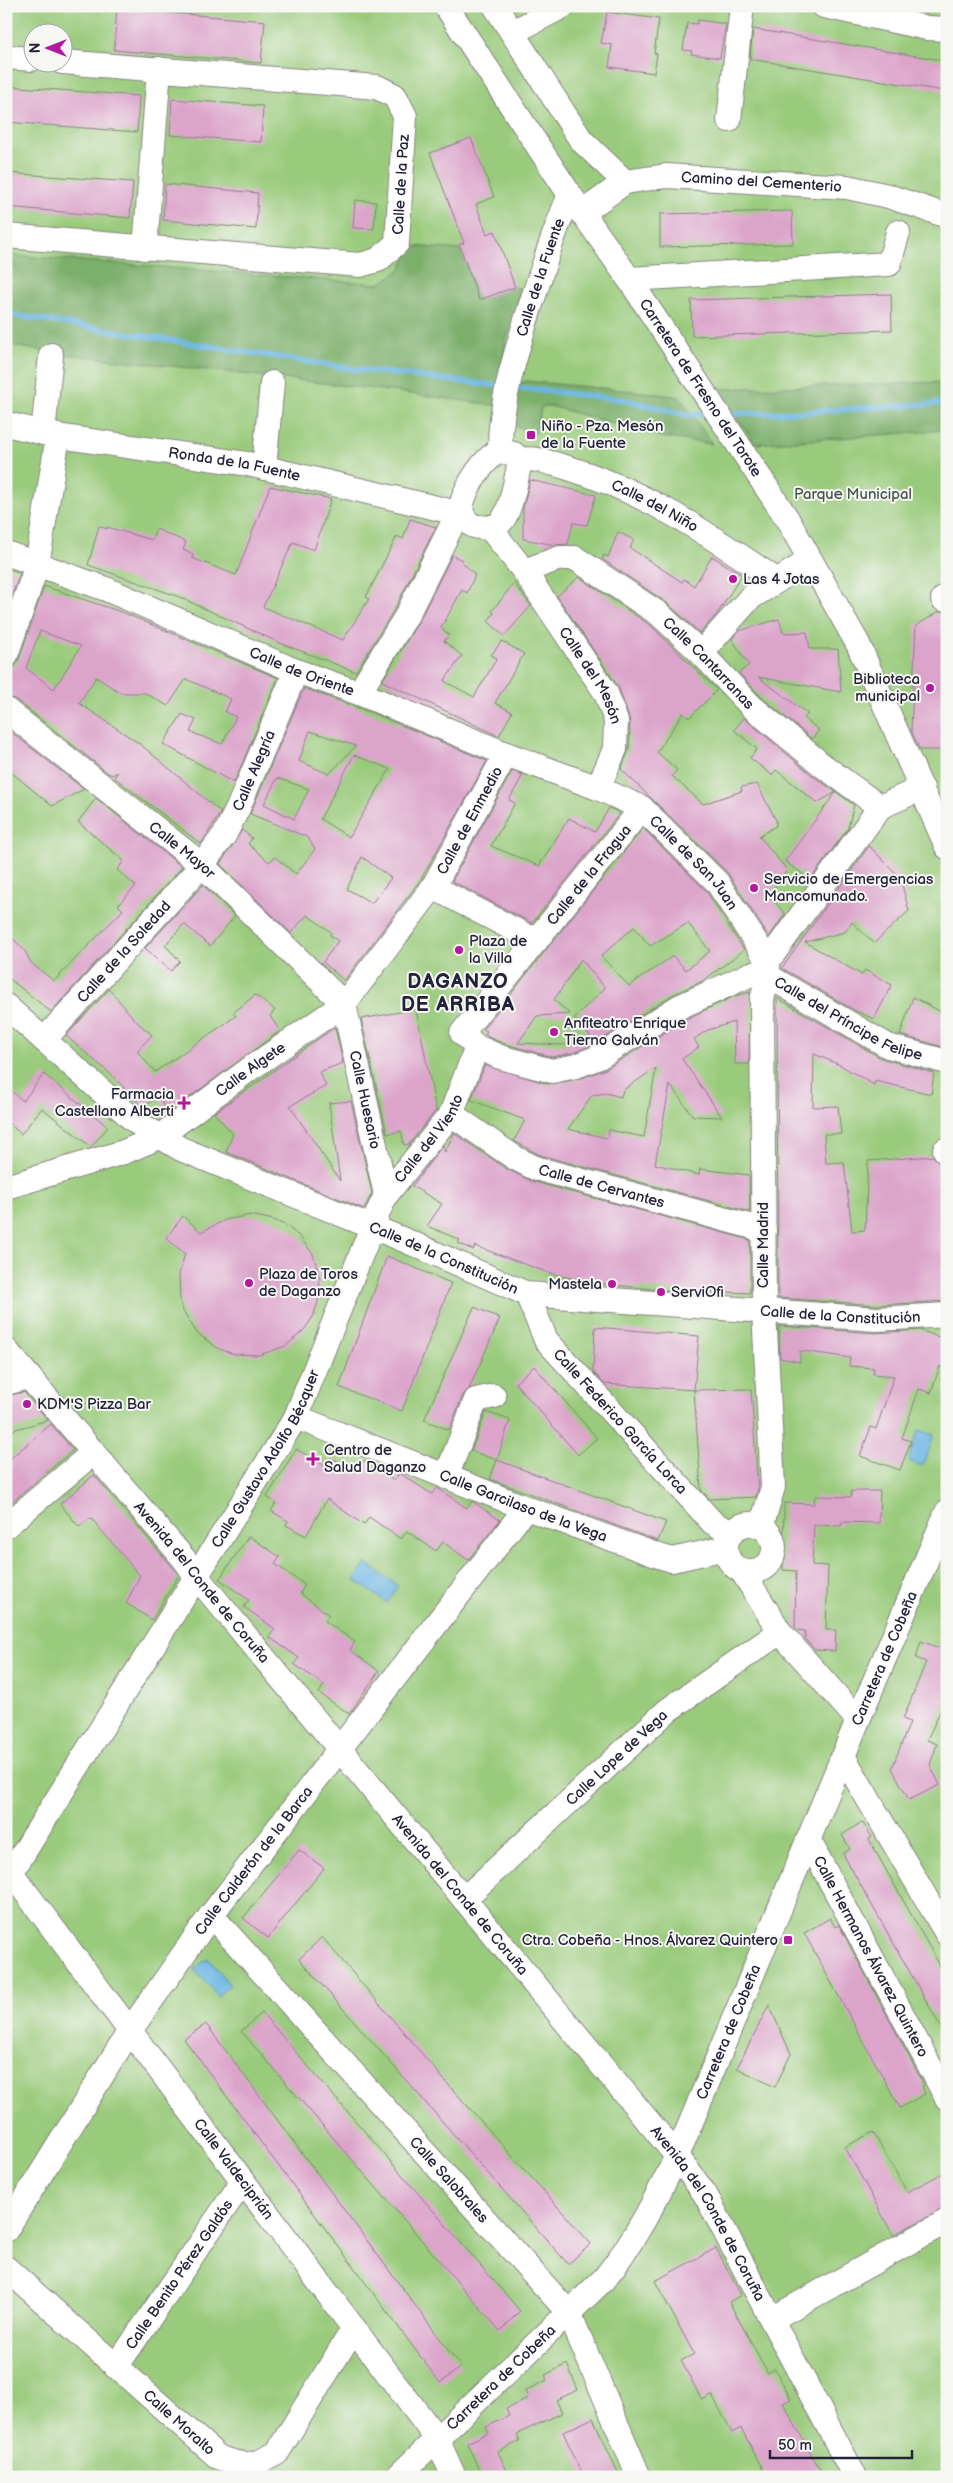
<svg xmlns="http://www.w3.org/2000/svg" width="953" height="2483" font-family="'Balsamiq Sans',sans-serif">
	<style>
		.green { fill: #9acb7b; stroke: #5e765b; fill-rule: evenodd }
		.forest { fill: #7baf6b; stroke: #4e6853 }
		.water { fill: #6bb6e4; stroke: #466c90 }
		.lines { fill: none; stroke-linecap: round; stroke-linejoin: round }
		.stream { stroke: #6bb6e4; stroke-width: 5.5 }
		.building { fill: #dca4cb; fill-rule: evenodd }
		.minor-casing { stroke: #868280; stroke-width: 26 }
		.minor { stroke: #fff; stroke-width: 24 }
		.poi-dot { fill: #b5179e; stroke: #f6f6f2; stroke-width: 2 }
		.labels { text-anchor: middle; stroke-width: 4; stroke-linejoin: round; paint-order: stroke }
		.street-label { font-size: 15px; fill: #22223b; stroke: #f6f6f2 }
		.poi-label { font-size: 15px; fill: #22223b; stroke: #f6f6f2; text-anchor: start }
		.park-label { font-size: 15px; fill: #46554e; stroke: #f6f6f2 }
		.district-label { font-size: 20px; font-weight: bold; letter-spacing: 1px; fill: #22223b; stroke: #f6f6f2 }
	</style>
	<rect width="100%" height="100%" fill="#f6f6f2"/>
	<filter id="ink" filterUnits="userSpaceOnUse"><feTurbulence type="fractalNoise" baseFrequency=".02" numOctaves="2"/><feDisplacementMap in="SourceGraphic" scale="10" xChannelSelector="R" yChannelSelector="G"/><feConvolveMatrix kernelMatrix="1 2 1 2 8 2 1 2 1" color-interpolation-filters="sRGB"/></filter>
	<filter id="wash" filterUnits="userSpaceOnUse"><feTurbulence type="fractalNoise" baseFrequency=".0096" numOctaves="4" result="noise"/><feDisplacementMap in="SourceGraphic" scale="20" xChannelSelector="R" yChannelSelector="G"/><feGaussianBlur stdDeviation="1.12" result="paint"/><feColorMatrix in="noise" values="0 0 0 0 0 0 0 0 0 0 0 0 0 0 0 0 0 1.4 0 .05"/><feComposite in="paint" operator="in"/></filter>
	<g filter="url(#wash)">
		<rect width="100%" height="100%" fill="#ebe3c4"/>
		<!-- green -->
		<path class="green" d="M6,6H947V2477H6ZM32,32H62V62H32Z"/>
		<!-- forest -->
		<path class="forest" d="M412,246L461,250L479,300L515,287L522,289L505,344L501,406L375,389L56,353L6,345V255L379,284L400,270Z
			M527,381C578,387 629,389 680,397L712,444L661,437L554,407L542,406L535,434L514,425L511,407L514,385Z
			M947,382V430L755,444L717,389Z"/>
		<!-- water -->
		<path class="water" d="M919,1430L934,1435L923,1466L908,1461Z
			M366,1563L398,1586L387,1603L355,1580Z
			M208,1958L230,1985L218,1996L194,1969Z"/>
		<g class="lines">
			<!-- stream -->
			<path class="stream" d="M6,314L353,369L501,386
				M513,387L626,400L687,415L711,414
				M726,414L802,412L947,403"/>
		</g>
		<g id="blocks">
			<!-- building -->
			<path class="building" d="M117,6H151L150,11L265,21L261,63L114,50Z
				M607,12L659,19L654,53L657,54L654,73L609,67L612,45L601,43Z
				M698,20L726,24L720,58L691,54L692,51L683,50L687,23L697,24Z
				M753,29L947,61L944,91L750,59Z
				M6,86L139,96L137,132L6,122Z
				M172,99L263,106L261,142L170,135Z
				M471,138L494,197L476,204L487,234L495,231L515,287L479,300L459,244L464,243L430,153Z
				M6,173L133,182L130,218L6,207Z
				M165,184L258,193L256,229L163,220Z
				M355,200L376,202L374,229L353,228Z
				M792,211L793,244L660,247V214Z
				M891,294L892,330L692,336L691,300Z
				M530,480L596,495L587,525L573,523L568,544L555,545L523,539V509Z
				M270,486L331,499L314,550L293,542L263,607L343,640L369,599L366,597L397,536L403,539L410,519L436,527L395,608L356,672L280,643L177,596L88,565L99,526L107,529V527L152,540L156,529L186,542L183,550L193,554L192,558L236,575Z
				M618,532L634,540L630,548L682,582L684,579L694,586L712,556L742,575L717,614L700,633L667,603L602,559L604,555L608,557Z
				M452,555L462,560V562L475,575L467,593L462,590L441,628L449,635L444,641L462,656L444,681L474,697L497,658L491,655L502,641L524,654L495,703L512,712L499,736L382,681L419,621Z
				M6,568L20,573L6,612Z
				M579,577L650,625L717,690L689,718L683,713L657,752L677,770L672,776L703,804L742,791L741,787L757,784L776,820V826L759,836L787,870L769,895L785,914L769,937L727,872L621,769L629,750L630,721L619,688L557,596Z
				M514,583L531,606L504,636L488,621L494,613L492,611Z
				M44,586L124,613L278,678L234,783L163,744L182,714L196,720L190,732L222,744L236,717L225,712L231,699L186,679L168,706L145,693H121L96,677L79,703L140,744L221,812L201,844L114,777L118,772L112,775L108,773L15,699L6,697V668L15,666L19,659ZM40,631L81,646L54,689L26,668Z
				M938,612H947V750H920L911,730L916,626Z
				M779,619L783,633L807,632L810,649H838L841,692L758,677L808,714L804,718L819,730L812,739L760,696L739,673L749,665L732,639L739,631Z
				M304,688L377,715L487,761L421,879L344,981L323,962L338,941L330,935L331,932L307,915L291,933L220,864L242,830L252,838L248,844L269,862L275,857L296,874L315,849L307,837L250,814ZM310,731L356,746L329,774L299,761ZM354,755L390,769L349,837L320,819ZM277,778L309,789L294,819L264,804ZM362,857L391,878L372,903L347,889Z
				M744,718L813,776L836,792L817,803L776,770L772,775L750,758L757,749L734,730Z
				M6,728L84,789L52,806L6,768Z
				M512,771L523,775L509,800L515,803L491,846L539,866L569,818L595,832L609,808L620,813L532,923L452,881Z
				M836,792L854,805L848,828L810,880L785,861Z
				M96,798L182,867L51,1012L6,976V931L25,951L31,963L54,981L123,910L118,905L136,886L117,870L124,861L78,822Z
				M643,828L706,891L744,950L703,981L672,995L593,1045L572,1053L552,1057L505,1044L488,1037L485,1034L487,1031L483,1029ZM688,923L710,951L686,970L673,956L629,986L601,956L634,927L650,946ZM581,959L605,988L574,1018L591,1037L563,1045L518,1043L537,1016L570,1014L554,1000Z
				M869,846L900,877L909,911L874,943L852,922L845,932L805,942L862,975L865,970L892,985L874,1019L854,1010L782,968Z
				M203,885L235,916L210,946L184,924L165,945L180,961L171,971L145,948Z
				M109,989L136,1021L152,1035L137,1051L155,1072L236,1016L233,1013L255,995L275,1010L270,1016L280,1031L168,1113L158,1096L143,1108L113,1076L66,1036Z
				M750,992L749,1064H735L734,1022L708,1030L694,1039L699,1047L682,1059L722,1117L693,1116L670,1085L655,1164L699,1175L700,1169L749,1175L750,1212L540,1155L514,1141L525,1120L471,1100L485,1065L548,1084L579,1079L606,1069L686,1019L735,996ZM656,1068L644,1137L609,1130L607,1138L568,1129L592,1095L606,1093L621,1097L623,1090Z
				M913,997L947,1015V1048L900,1035Z
				M777,998L881,1058L934,1073L931,1094L875,1081L874,1085L840,1065L814,1054L813,1107L838,1106L841,1134H824L826,1163L844,1162L852,1231L865,1230L868,1161L933,1156L947,1171V1301L877,1305L778,1298Z
				M416,1009L436,1110L409,1144L404,1145L401,1131L387,1134L361,1019Z
				M335,1027L343,1063L319,1072L326,1086L290,1106L340,1181L329,1103L351,1101L372,1193L364,1209L226,1152L233,1134L214,1113Z
				M44,1074L108,1127L91,1147L42,1108L21,1134L6,1121V1086L23,1101Z
				M454,1133L507,1169L531,1181L750,1240V1293L664,1290L593,1283L549,1273L475,1246L473,1250L458,1243L460,1240L427,1226L442,1204L412,1186L443,1145L445,1152Z
				M250,1215L274,1220L287,1226L299,1236L313,1254L320,1279L318,1302L313,1317L304,1330L286,1346L259,1355L234,1354L219,1349L197,1333L183,1311L180,1300L179,1274L185,1254L166,1238L183,1216L201,1232L225,1220Z
				M387,1256L451,1283L402,1411L339,1387Z
				M474,1307L500,1318L469,1389L463,1395L449,1430L424,1420Z
				M779,1326L876,1333L920,1330L947,1340V1369L940,1366L931,1393L919,1389L902,1438L911,1441L900,1470L860,1456L871,1427L876,1429L894,1376L873,1374L874,1368L849,1366L850,1358L824,1354L800,1351V1362L780,1358Z
				M595,1327L699,1336L694,1390L604,1384L593,1371Z
				M534,1366L597,1438L578,1455L515,1383Z
				M751,1389L758,1488L756,1497L710,1499L701,1490L694,1390Z
				M24,1392L48,1420L6,1432V1396Z
				M486,1412L510,1420L497,1460L471,1451Z
				M51,1424L73,1450L6,1507V1462Z
				M296,1449L329,1468L334,1459L356,1472L364,1460L394,1481L399,1473L432,1494L437,1488L467,1508L472,1501L500,1520L468,1560L443,1542L436,1551L407,1531L401,1539L369,1517L364,1525L327,1499L306,1536L286,1525L288,1521L271,1511L276,1503L267,1497Z
				M497,1460L666,1522L658,1541L490,1479Z
				M94,1475L179,1575L152,1620L126,1603L140,1576L91,1518L79,1527L60,1504Z
				M851,1491H880L879,1523L842,1522L841,1526L814,1525L812,1565L828,1566L826,1630H836L835,1651L815,1650L805,1639V1631L797,1630L795,1628L796,1571L783,1570L784,1503L814,1504L815,1496L851,1497Z
				M249,1536L280,1557L275,1564L305,1585L300,1593L329,1615L325,1621L355,1642L350,1650L379,1671L349,1714L319,1693L324,1685L294,1664L299,1658L269,1637L275,1629L244,1607L249,1600L219,1579Z
				M921,1641L947,1651V1696L927,1740L937,1744L930,1765L940,1785L909,1800L892,1768L910,1722L903,1719L926,1662L916,1658Z
				M862,1822L872,1837L869,1839L877,1854L947,1978V2038L843,1854L850,1849L842,1835Z
				M299,1850L324,1868L268,1938L243,1918Z
				M830,1918L835,1927L839,1925L924,2085L922,2086L925,2094L900,2108L804,1933Z
				M322,1937L446,2082L591,2244L568,2264L299,1959Z
				M769,2005L791,2054L775,2087L737,2068Z
				M262,2013L520,2311L500,2331L241,2031Z
				M206,2024L461,2367L440,2383L184,2039Z
				M873,2132L907,2192L947,2171V2207L893,2235L845,2147Z
				M716,2248L741,2295L729,2302L768,2373L775,2369L791,2399L783,2403L824,2477H767L741,2428L732,2433L712,2395L702,2400L681,2361L694,2354L655,2281Z
				M567,2364L578,2390L556,2400L562,2413L517,2434L520,2441L498,2452L510,2477H482L467,2443L489,2433L486,2427L509,2416L506,2409L528,2398L525,2391L547,2380L545,2375Z
				M593,2418L620,2477H584L563,2432Z"/>
		</g>
	</g>
	<g filter="url(#ink)">
		<use href="#blocks" fill-opacity="0" stroke="#868280" stroke-width="1"/>
		<g class="lines">
			<!-- minor casing -->
			<g class="minor-casing">
				<g id="minor">
					<path id="s1" d="M446,6L570,195L629,279L786,517L858,644L947,847"/>
					<path d="M495,6L581,140L625,182"/>
					<path d="M824,6L927,28L947,29"/>
					<path d="M513,32L563,6"/>
					<path d="M6,57L32,59"/>
					<path d="M729,120L742,6"/>
					<path id="s2" d="M582,213L625,182L666,176L847,187L888,196L947,216"/>
					<path id="s3" d="M6,236L360,265L378,260L397,243L405,116L395,96L377,87L62,62"/>
					<path d="M145,248L159,69"/>
					<path d="M629,279L889,264L898,232"/>
					<path id="s4" d="M6,424L58,436L248,464L462,514"/>
					<path d="M43,433L51,355"/>
					<path id="s5" d="M500,451C499,403 518,346 532,301C544,265 554,230 570,195"/>
					<path d="M500,451L514,454L520,460C517,475 511,512 501,522C495,528 486,528 479,527C472,527 464,520 462,513C458,496 484,457 500,451Z"/>
					<path id="s6" d="M520,460C536,457 550,463 565,467C643,490 710,535 776,580"/>
					<path d="M264,468L272,383"/>
					<path id="s7" d="M490,528L524,571L606,693L616,721L615,749L598,788"/>
					<path id="s8" d="M6,553L106,589L296,671L359,693L506,754L598,788L642,808L717,882L768,961"/>
					<path id="s9" d="M524,571L560,558H575L659,614L701,653L751,706L822,765L880,807"/>
					<path d="M943,599L947,596"/>
					<path d="M701,653L750,598L810,560"/>
					<path d="M6,655L37,565L58,436"/>
					<path d="M359,693L407,615L450,529L462,514"/>
					<path id="s10" d="M6,710L202,865L344,1004"/>
					<path id="s11" d="M642,808L462,1033L477,1047L500,1057L552,1071L576,1066L599,1057L679,1007L751,974L768,976L888,1046L947,1062"/>
					<path d="M433,887L536,941"/>
					<path d="M768,961L880,807L922,788"/>
					<path id="s12" d="M344,1004L386,1195"/>
					<path id="s13" d="M6,1006L136,1122L181,1149L409,1242L527,1294L877,1319L947,1315"/>
					<path id="s14" d="M44,1040L202,865L225,834L238,808L296,671"/>
					<path id="s15" d="M451,1114L515,1158L535,1168L764,1230"/>
					<path d="M945,1150L947,1153"/>
					<path id="s16" d="M6,1187L124,1152L159,1137L251,1068L344,1004L433,887L506,754"/>
					<path id="s17" d="M527,1294L546,1340L713,1523L732,1533"/>
					<path id="s18" d="M6,1350L185,1560L197,1577L677,2156L705,2194L855,2477"/>
					<path d="M6,1383L29,1377"/>
					<path id="s19" d="M296,1417L526,1508L659,1556L672,1560L726,1548"/>
					<path d="M446,1477L476,1400L494,1396"/>
					<circle cx="750" cy="1548" r="24"/>
					<path d="M6,1526L94,1452"/>
					<path d="M761,1527L773,1487L764,1311L762,1000L768,976V961"/>
					<path d="M742,1571L780,1632L858,1720"/>
					<path d="M843,1756L947,1934"/>
					<path id="s20" d="M809,1841L947,2098"/>
					<path id="s21" d="M6,1866L437,2439L454,2477"/>
					<path id="s22" d="M6,1881L296,1417L379,1210L386,1195L451,1114L477,1047"/>
					<path id="s23" d="M464,1899L668,1710L780,1632"/>
					<path id="s24" d="M211,1915L569,2313L639,2477"/>
					<path id="s25" d="M6,2230L129,2032L211,1915L526,1508"/>
					<path id="s26" d="M6,2268L218,2457C245,2467 252,2467 277,2453L354,2328"/>
					<path d="M772,2319L947,2221"/>
					<path id="s27" d="M116,2367L243,2181"/>
					<path id="s28" d="M397,2477L603,2280C635,2241 655,2201 677,2156L858,1720L947,1512"/>
				</g>
			</g>
			<!-- minor -->
			<use href="#minor" class="minor"/>
		</g>
	</g>
	<!-- markers -->
	<g class="poi-dot">
		<rect x="526" y="430" width="10" height="10" rx="2.5"/>
		<circle cx="733" cy="579" r="5"/>
		<circle cx="930" cy="688" r="5"/>
		<circle cx="754" cy="888" r="5"/>
		<circle cx="459" cy="950" r="5"/>
		<circle cx="554" cy="1032" r="5"/>
		<path d="M181.5 1095.5h5v5h5v5h-5v5h-5v-5h-5v-5h5z"/>
		<circle cx="249" cy="1283" r="5"/>
		<circle cx="612" cy="1284" r="5"/>
		<circle cx="661" cy="1292" r="5"/>
		<circle cx="27" cy="1404" r="5"/>
		<path d="M310.5 1451.5h5v5h5v5h-5v5h-5v-5h-5v-5h5z"/>
		<rect x="783" y="1935" width="10" height="10" rx="2.5"/>
	</g>
	<g class="labels">
		<!-- street labels -->
		<g class="street-label">
			<text dy="5" stroke="none"><textPath href="#s2" startOffset="190">Camino del Cementerio</textPath></text>
			<text dy="5" stroke="none"><textPath href="#s3" startOffset="458">Calle de la Paz</textPath></text>
			<text dy="5" stroke="none"><textPath href="#s5" startOffset="179">Calle de la Fuente</textPath></text>
			<text dy="5" stroke="none"><textPath href="#s1" startOffset="459">Carretera de Fresno del Torote</textPath></text>
			<text dy="5" stroke="none"><textPath href="#s4" startOffset="232">Ronda de la Fuente</textPath></text>
			<text dy="5" stroke="none"><textPath href="#s6" startOffset="144">Calle del Niño</textPath></text>
			<text dy="5" stroke="none"><textPath href="#s9" startOffset="224">Calle Cantarranas</textPath></text>
			<text dy="5" stroke="none"><textPath href="#s8" startOffset="319">Calle de Oriente</textPath></text>
			<text dy="5" stroke="none"><textPath href="#s7" startOffset="179">Calle del Mesón</textPath></text>
			<text dy="5" stroke="none"><textPath href="#s14" startOffset="344">Calle Alegría</textPath></text>
			<text dy="5" stroke="none"><textPath href="#s16" startOffset="612">Calle de Enmedio</textPath></text>
			<text dy="5" stroke="none"><textPath href="#s10" startOffset="225">Calle Mayor</textPath></text>
			<text dy="5" stroke="none"><textPath href="#s8" startOffset="761">Calle de San Juan</textPath></text>
			<text transform="translate(589 875) rotate(-51)" y="5">Calle de la Fragua</text>
			<text dy="5" stroke="none"><textPath href="#s14" startOffset="119">Calle de la Soledad</textPath></text>
			<text dy="5" stroke="none"><textPath href="#s11" startOffset="719">Calle del Príncipe Felipe</textPath></text>
			<text dy="5" stroke="none"><textPath href="#s16" startOffset="275">Calle Algete</textPath></text>
			<text dy="5" stroke="none"><textPath href="#s12" startOffset="98">Calle Huesario</textPath></text>
			<text dy="5" stroke="none"><textPath href="#s22" startOffset="858">Calle del Viento</textPath></text>
			<text dy="5" stroke="none"><textPath href="#s15" startOffset="169">Calle de Cervantes</textPath></text>
			<text transform="translate(763 1245) rotate(-90)" y="5">Calle Madrid</text>
			<text dy="5" stroke="none"><textPath href="#s13" startOffset="511">Calle de la Constitución</textPath></text>
			<text dy="5" stroke="none"><textPath href="#s13" startOffset="916">Calle de la Constitución</textPath></text>
			<text dy="5" stroke="none"><textPath href="#s17" startOffset="160">Calle Federico García Lorca</textPath></text>
			<text dy="5" stroke="none"><textPath href="#s22" startOffset="496">Calle Gustavo Adolfo Bécquer</textPath></text>
			<text dy="5" stroke="none"><textPath href="#s19" startOffset="244">Calle Garcilaso de la Vega</textPath></text>
			<text dy="5" stroke="none"><textPath href="#s18" startOffset="304">Avenida del Conde de Coruña</textPath></text>
			<text dy="5" stroke="none"><textPath href="#s28" startOffset="969">Carretera de Cobeña</textPath></text>
			<text dy="5" stroke="none"><textPath href="#s23" startOffset="208">Calle Lope de Vega</textPath></text>
			<text dy="5" stroke="none"><textPath href="#s25" startOffset="445">Calle Calderón de la Barca</textPath></text>
			<text dy="5" stroke="none"><textPath href="#s18" startOffset="709">Avenida del Conde de Coruña</textPath></text>
			<text dy="5" stroke="none"><textPath href="#s20" startOffset="131">Calle Hermanos Álvarez Quintero</textPath></text>
			<text dy="5" stroke="none"><textPath href="#s28" startOffset="564">Carretera de Cobeña</textPath></text>
			<text dy="5" stroke="none"><textPath href="#s21" startOffset="379">Calle Valdeciprián</textPath></text>
			<text dy="5" stroke="none"><textPath href="#s24" startOffset="356">Calle Salobrales</textPath></text>
			<text dy="5" stroke="none"><textPath href="#s18" startOffset="1114">Avenida del Conde de Coruña</textPath></text>
			<text dy="5" stroke="none"><textPath href="#s27" startOffset="112">Calle Benito Pérez Galdós</textPath></text>
			<text dy="5" stroke="none"><textPath href="#s28" startOffset="144">Carretera de Cobeña</textPath></text>
			<text dy="5" stroke="none"><textPath href="#s26" startOffset="232">Calle Moralto</textPath></text>
		</g>
		<!-- poi labels -->
		<g class="poi-label">
			<text x="541" y="431">Niño - Pza. Mesón<tspan x="541" dy="17">de la Fuente</tspan></text>
			<text x="743" y="584">Las 4 Jotas</text>
			<text x="920" y="684" text-anchor="end">Biblioteca<tspan x="920" dy="17">municipal</tspan></text>
			<text x="764" y="884">Servicio de Emergencias<tspan x="764" dy="17">Mancomunado.</tspan></text>
			<text x="469" y="946">Plaza de<tspan x="469" dy="17">la Villa</tspan></text>
			<text x="564" y="1028">Anfiteatro Enrique<tspan x="564" dy="17">Tierno Galván</tspan></text>
			<text x="174" y="1099" text-anchor="end">Farmacia<tspan x="174" dy="17">Castellano Alberti</tspan></text>
			<text x="259" y="1279">Plaza de Toros<tspan x="259" dy="17">de Daganzo</tspan></text>
			<text x="602" y="1289" text-anchor="end">Mastela</text>
			<text x="671" y="1297">ServiOfi</text>
			<text x="37" y="1409">KDM'S Pizza Bar</text>
			<text x="324" y="1455">Centro de<tspan x="324" dy="17">Salud Daganzo</tspan></text>
			<text x="778" y="1945" text-anchor="end">Ctra. Cobeña - Hnos. Álvarez Quintero</text>
		</g>
		<!-- park labels -->
		<g class="park-label">
			<text x="853" y="499">Parque Municipal</text>
		</g>
		<!-- district labels -->
		<g class="district-label">
			<text x="458" y="988">DAGANZO<tspan x="458" dy="23">DE ARRIBA</tspan></text>
		</g>
	</g>
	<!-- margin -->
	<rect width="953" height="2483" fill="none" stroke="#f6f6f2" stroke-width="25"/>
	<!-- north arrow -->
	<g transform="translate(48 48) rotate(270)"><circle r="24" fill="#f6f6f2" stroke="#a1a1a9"/>
	<path d="M0-4L9 19L0 12L-9 19Z" fill="#b5179e"/>
	<text y="-8" font-size="14" font-weight="bold" text-anchor="middle" fill="#22223b">N</text>
	</g>
	<!-- scale -->
	<path d="M770 2450v8h142v-8" fill="none" stroke="#22223b" stroke-width="2.5"/>
	<text x="778" y="2450" font-size="15" fill="#22223b" stroke="#f6f6f2" stroke-width="4" paint-order="stroke">50 m</text>
</svg>
